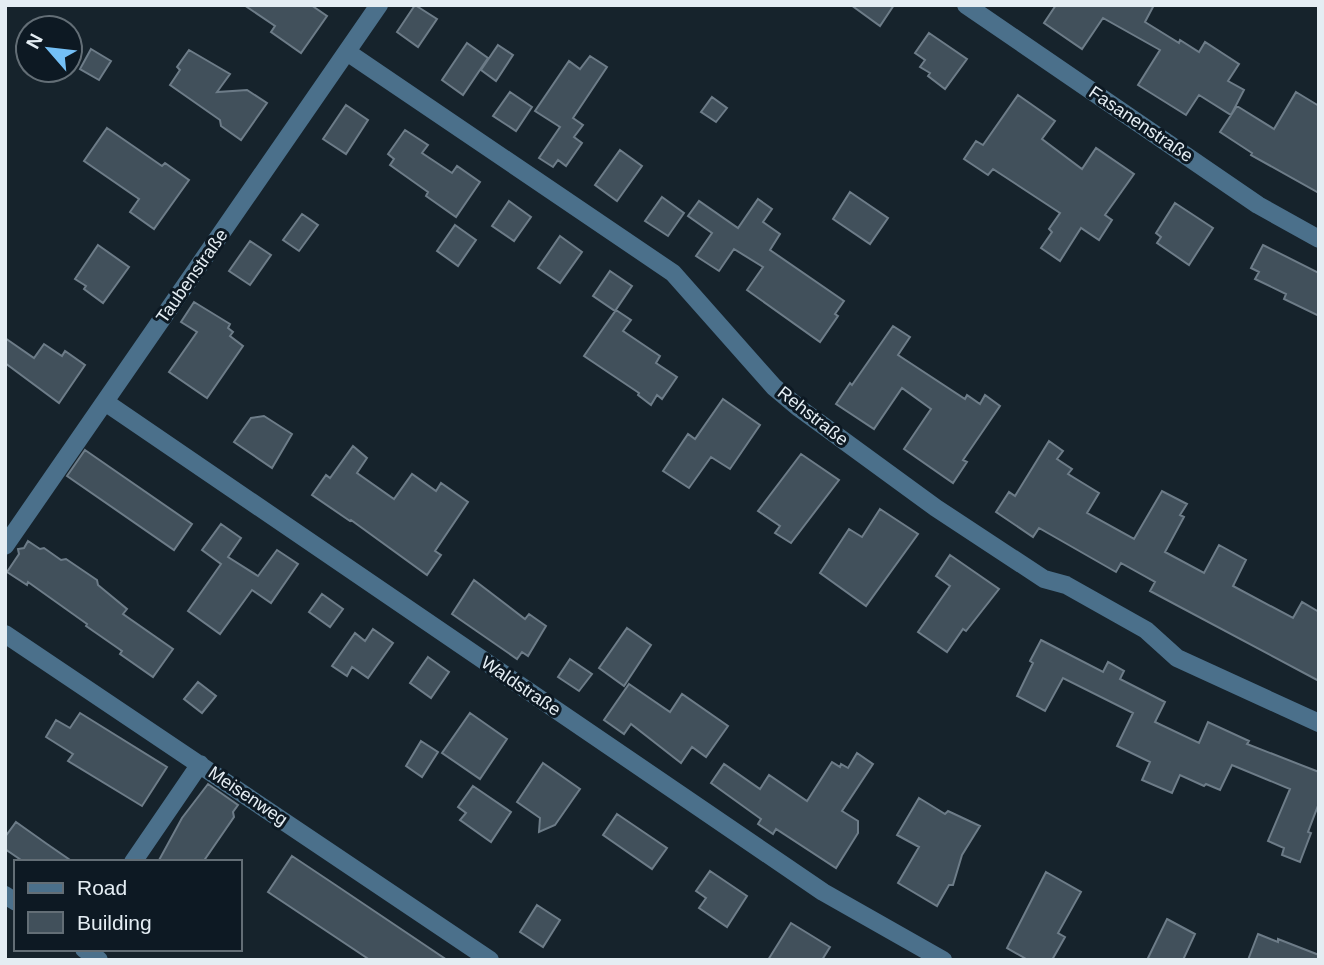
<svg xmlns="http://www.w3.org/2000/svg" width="1324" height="965" font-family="Helvetica,sans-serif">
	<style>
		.building { fill: #41505b; stroke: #6d7c88; stroke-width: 2 }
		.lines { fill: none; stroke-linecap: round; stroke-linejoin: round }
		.minor { stroke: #4b708b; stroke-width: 18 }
		.labels { text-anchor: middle; stroke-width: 6; stroke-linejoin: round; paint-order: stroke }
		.street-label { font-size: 18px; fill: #e4edf3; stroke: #0d1923 }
	</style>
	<rect width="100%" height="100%" fill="#16232c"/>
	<!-- building -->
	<path class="building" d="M244,5H311L327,16L301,53L271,32L275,26Z
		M415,5L437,19L418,47L397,32Z
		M851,5H894L880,26Z
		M1056,5H1154L1145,22L1179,43L1180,40L1199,52L1205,42L1239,64L1228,81L1244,90L1231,115L1199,95L1186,115L1138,85L1160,50L1103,18L1082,49L1044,23Z
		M929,33L967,59L945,89L928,76L930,73L920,67L925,60L915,53Z
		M467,43L488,58L463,95L442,80Z
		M498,45L513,55L496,81L481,70Z
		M91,49L111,61L99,80L80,69Z
		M189,50L230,74L217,92L247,90L267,103L241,140L221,126L220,120L170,85L180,70L177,67Z
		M590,56L607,67L573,118L583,125L574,137L582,143L566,166L558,160L553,167L539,158L560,127L535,111L569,61L580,69Z
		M510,92L532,107L516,131L493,116Z
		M1296,92L1319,106V193L1251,155L1252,153L1220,132L1237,106L1274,129Z
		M1018,95L1055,121L1042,139L1082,169L1096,148L1134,174L1105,215L1112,220L1099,240L1081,228L1060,261L1041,248L1052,232L1049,229L1060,213L993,169L988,175L964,159L976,141L983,145Z
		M712,97L727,108L716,122L701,112Z
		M346,105L368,120L346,154L323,139Z
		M107,128L162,166L165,163L189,180L154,229L130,212L139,199L84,161Z
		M405,130L428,145L422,153L452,173L457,166L480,182L456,217L426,196L428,192L390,165L394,159L388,154Z
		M620,150L642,166L617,201L595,185Z
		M850,192L888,218L870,244L833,219Z
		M662,197L684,213L668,236L645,221Z
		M758,199L772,209L763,222L780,234L770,250L844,301L835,314L838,316L820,342L747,290L763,267L734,249L719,271L696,256L712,233L688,216L699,201L738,228Z
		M509,201L531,217L514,241L492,226Z
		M1175,203L1213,228L1189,265L1157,243L1161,237L1156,233Z
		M302,214L318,225L299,251L283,240Z
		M455,225L476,240L458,266L437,251Z
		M560,236L582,252L560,283L538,268Z
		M250,241L271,255L250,285L229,271Z
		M98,245L129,267L103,303L84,289L86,286L75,279Z
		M1263,245L1319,273V316L1284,299L1286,294L1255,279L1259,272L1251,268Z
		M610,271L632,286L615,311L593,296Z
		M194,302L230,324L228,328L233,332L230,336L243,346L207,398L169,372L197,332L181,322Z
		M616,310L631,320L623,331L660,356L656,363L677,377L662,399L657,395L651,405L638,395L639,393L584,356Z
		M893,326L910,337L898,355L965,399L967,395L980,404L985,395L1000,406L963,460L967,462L953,483L904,449L931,409L902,388L874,429L836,404L850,383L852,385Z
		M5,338L34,358L44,344L62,356L65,351L85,365L59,403L5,363Z
		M723,399L760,425L730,469L711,457L689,488L663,471L688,434L695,439Z
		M264,416L292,434L272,468L234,442L251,418Z
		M1049,441L1063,451L1057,459L1072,469L1068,474L1099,493L1087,513L1134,539L1162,491L1187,504L1180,515L1184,517L1165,552L1204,573L1219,545L1246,560L1233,586L1293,618L1302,602L1319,612V681L1150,591L1155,582L1121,563L1116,572L1039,528L1033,537L996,512L1009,492L1015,496Z
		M353,446L367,458L357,473L394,499L412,474L436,491L441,483L468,502L435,551L441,555L427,575L351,520L350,521L312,495L326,475L330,478Z
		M85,450L192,524L174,550L67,476Z
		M801,454L839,480L791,543L775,533L780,526L758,511Z
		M880,509L918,534L866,606L820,573L849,529L862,537Z
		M221,524L241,538L228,557L258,576L277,550L298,564L271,603L252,590L220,634L188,611L221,564L202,550Z
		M28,541L40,549L44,548L61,560L66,559L97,580L98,585L127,609L123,614L173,649L153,677L120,654L122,651L86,626L87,624L28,582L27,585L7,572L19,554L18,549L24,548Z
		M950,555L999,589L966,631L963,629L947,652L918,632L950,586L936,576Z
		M474,580L525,619L529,614L546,626L528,656L522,652L517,659L452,614Z
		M322,594L343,609L330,627L309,612Z
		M627,628L651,645L624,686L599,668Z
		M373,629L393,643L368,678L352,667L347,676L332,666L355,633L365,641Z
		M1041,640L1103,672L1108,662L1124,671L1120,679L1165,702L1155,722L1199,743L1208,722L1249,741L1247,744L1319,772V803L1308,832L1311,833L1300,862L1282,855L1284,848L1268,841L1290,789L1232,765L1220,790L1206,784L1204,786L1180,775L1172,793L1142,780L1150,762L1117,746L1133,713L1063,678L1045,711L1017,696L1033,663L1030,661Z
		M428,657L449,672L431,698L410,683Z
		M570,659L592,674L579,691L558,677Z
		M198,682L216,696L202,713L184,699Z
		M629,684L670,712L682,694L728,726L706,757L692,747L681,763L631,724L624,734L604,720Z
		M80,713L167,767L142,806L68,761L73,754L46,737L56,720L70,728Z
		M470,713L507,739L480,779L442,753Z
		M421,741L438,752L422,777L406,766Z
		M857,753L873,764L842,811L858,821V833L836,868L776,829L773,834L758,824L761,819L711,783L724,764L760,789L769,775L807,801L832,762L840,767L841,764L848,768Z
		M543,763L580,789L555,825L539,832L540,818L517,802Z
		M208,784L238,805L233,812L234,817L203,862H158L182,818Z
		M473,786L511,812L491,842L460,820L466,813L458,807Z
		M919,798L945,814L948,811L980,826L962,855L953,885H949L937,906L898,883L919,847L897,835Z
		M617,814L667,848L652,869L603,835Z
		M16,822L47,844L73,862H24L5,849V837Z
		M292,856L334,884L447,960H370L268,892Z
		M710,871L747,896L727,927L699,908L706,898L696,891Z
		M1046,872L1081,892L1058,933L1065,937L1052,960H1028L1007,948Z
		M537,905L560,920L543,947L520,932Z
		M1167,919L1195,934L1183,960H1147Z
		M791,923L830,947L822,960H768Z
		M1258,934L1278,942V939L1319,955V960H1248Z"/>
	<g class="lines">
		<!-- minor -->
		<path class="minor" d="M966,5L1258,205L1319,239
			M347,52L673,273L774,387L799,408L936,508L1044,579L1066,585L1146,630L1177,658L1319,723
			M105,402L823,892L943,960
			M5,546L379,5
			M5,634L490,960
			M133,862L200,764
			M5,895L16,902
			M84,949L99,960"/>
	</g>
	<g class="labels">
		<!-- street labels -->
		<g class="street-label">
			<text transform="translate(1141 124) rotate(34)" y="6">Fasanenstraße</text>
			<text transform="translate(192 276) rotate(-55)" y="6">Taubenstraße</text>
			<text transform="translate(813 416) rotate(38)" y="6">Rehstraße</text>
			<text transform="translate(521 686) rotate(34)" y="6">Waldstraße</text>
			<text transform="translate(248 796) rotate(34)" y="6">Meisenweg</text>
		</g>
	</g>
	<!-- border -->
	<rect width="1324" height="965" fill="none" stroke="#e4edf3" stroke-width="14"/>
	<!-- legend -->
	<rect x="14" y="860" width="228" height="91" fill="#0d1923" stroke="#636e76" stroke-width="2"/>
	<rect x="28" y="883" width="35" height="10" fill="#4b708b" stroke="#636e76" stroke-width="2"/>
	<text x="77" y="895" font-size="21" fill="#e4edf3">Road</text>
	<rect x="28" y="912" width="35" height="21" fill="#41505b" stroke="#636e76" stroke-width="2"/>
	<text x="77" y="930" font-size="21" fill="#e4edf3">Building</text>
	<!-- north arrow -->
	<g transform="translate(49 49) rotate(298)"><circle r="33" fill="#0d1923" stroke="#636e76" stroke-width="2"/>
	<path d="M0-5L12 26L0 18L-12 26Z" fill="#74c0f6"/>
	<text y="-10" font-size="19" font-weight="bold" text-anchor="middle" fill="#e4edf3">N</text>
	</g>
</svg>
